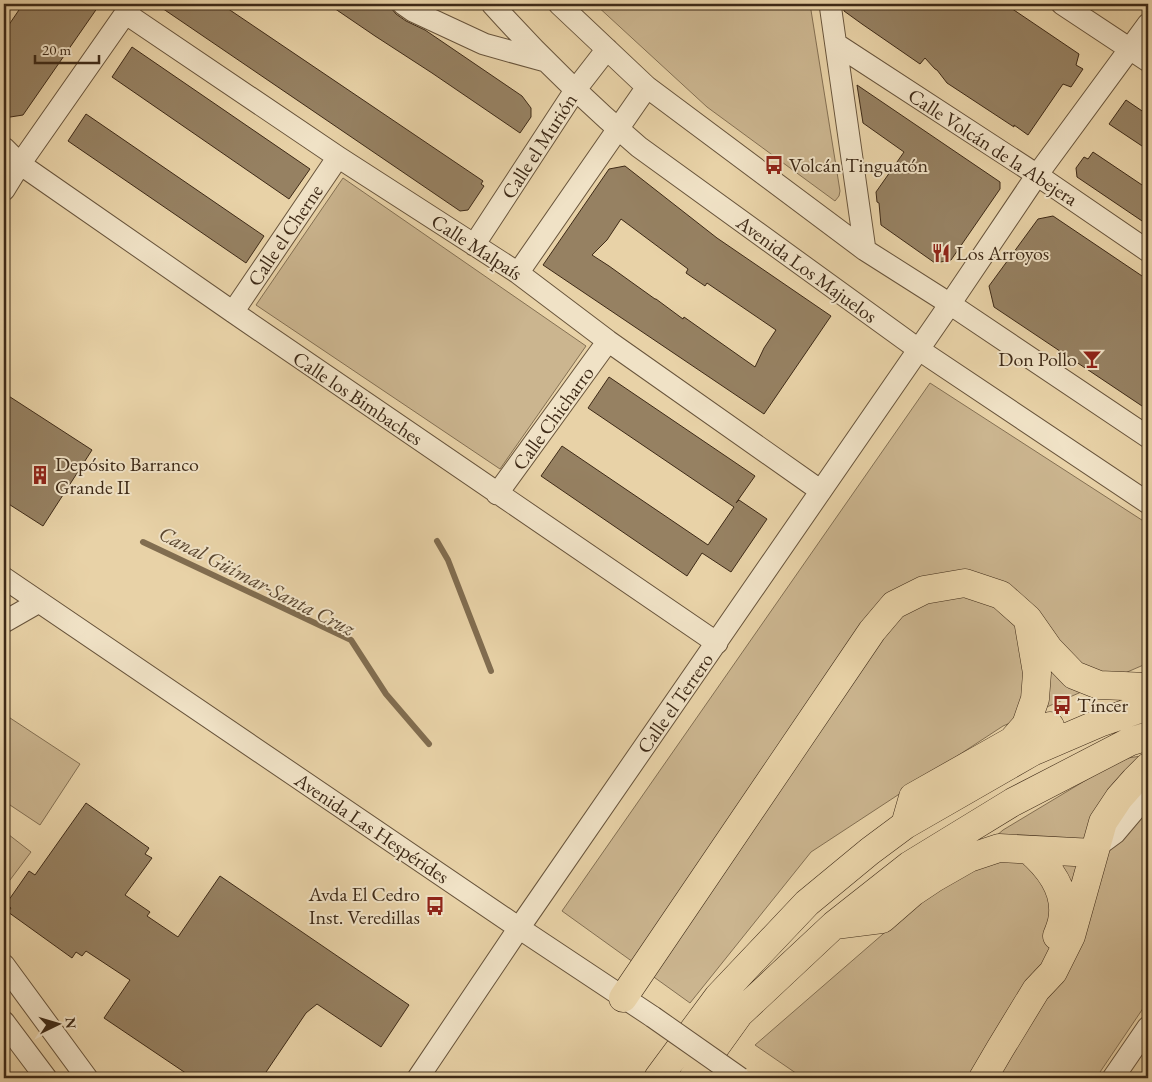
<svg xmlns="http://www.w3.org/2000/svg" width="1152" height="1082" font-family="'EB Garamond',serif">
	<style>
		.green { fill: #cbb58f; stroke: #847053 }
		.lines { fill: none; stroke-linecap: round; stroke-linejoin: round }
		.stream { stroke: #816d50; stroke-width: 6 }
		.building { fill: #968162; stroke: #3e2a17; fill-rule: evenodd }
		.minor-casing { stroke: #68543b; stroke-width: 23 }
		.highway-casing { stroke: #3e2a17; stroke-width: 29 }
		.minor { stroke: #f0e2c6; stroke-width: 21 }
		.highway { stroke: #e8d2a7; stroke-width: 28 }
		.minor-bridge-casing { stroke: #68543b; stroke-width: 23; stroke-linecap: butt }
		.minor-bridge { stroke: #f0e2c6; stroke-width: 21 }
		.labels { text-anchor: middle; stroke-width: 4; stroke-linejoin: round; paint-order: stroke }
		.street-label { font-size: 20px; fill: #3e2a17; stroke: #f0e2c6 }
		.poi-label { font-size: 20px; fill: #3e2a17; stroke: #f0e2c6; text-anchor: start }
		.water-label { font-size: 21px; font-style: italic; fill: #5a462f; stroke: #f0e2c6 }
	</style>
	<rect width="100%" height="100%" fill="#e8d2a7"/>
	<filter id="stains"><feTurbulence type="fractalNoise" baseFrequency=".004" numOctaves="4"/><feColorMatrix values="0 0 0 0 .2 0 0 0 0 .09 0 0 0 0 .02 0 0 0 .5 -.17"/></filter>
	<radialGradient id="worn" r=".72"><stop offset=".6" stop-color="#630" stop-opacity="0"/><stop offset="1" stop-color="#630" stop-opacity=".3"/></radialGradient>
	<!-- green -->
	<path class="green" d="M595,4H810L840,191L839,196L835,201L707,107Z
		M343,178L586,346L500,469L256,305Z
		M930,383L1148,524V663L1003,726L811,852L690,1003L562,911Z
		M4,714L80,764L40,825L4,801Z
		M1148,755V1001L1096,1078H803L755,1045L1003,830L1121,759Z
		M4,831L31,852L4,888Z"/>
	<g class="lines">
		<!-- stream -->
		<path class="stream" d="M437,541L448,560L491,671
			M143,542L351,640L386,694L429,744"/>
	</g>
	<!-- building -->
	<path class="building" d="M23,4H100L23,115L4,118V32Z
		M156,4H221L483,181L481,184L484,186L468,210L460,211Z
		M328,4H385L391,8L396,14L406,21L425,30L522,96L531,108V117L520,133L432,73L375,36Z
		M843,4H1005L1079,54L1076,65L1083,69L1071,87L1063,84L1028,135L1014,125V127L947,83L937,70L935,69L925,58L920,64L862,24L844,11Z
		M132,47L310,169L289,199L112,77Z
		M857,85L1000,182V189L951,260L935,263L881,225L879,203L877,202L876,192L904,152L863,123Z
		M1126,100L1148,115V150L1109,124Z
		M86,114L264,236L246,263L68,141Z
		M1093,152L1148,189V225L1077,177L1076,168L1084,157L1088,159Z
		M625,166L717,238L831,316L764,414L543,265L609,169ZM621,219L688,269L686,273L705,286L707,283L776,330L764,348L755,367L684,317L683,319L656,299H655L609,266L592,255L607,240Z
		M1053,216L1148,280V410L994,307L989,286L1038,219Z
		M609,377L755,476L736,503L739,500L767,519L731,572L702,553L687,576L541,476L562,446L708,545L734,507L588,408Z
		M4,393L92,450L43,526L4,501Z
		M86,803L149,848L145,854L152,858L125,895L150,912L147,916L178,937L220,876L409,1005L381,1047L317,1004L306,1013L262,1078H193L104,1018L130,980L86,951L82,956L76,952L72,958L8,912L11,908L6,904L29,871L35,875Z"/>
	<g class="lines">
		<!-- minor casing -->
		<g class="minor-casing">
			<path id="minor" d="M403,4L413,11L484,44L545,61
				M492,4C538,55 587,103 639,147L918,349L1148,503
				M559,4L647,87L865,250L950,304L1148,437
				M830,4L865,250
				M1062,4L1148,61
				M125,13L338,157L518,273L608,341L821,491
				M836,44L1037,175L1148,251
				M4,148L20,164L233,312L717,643
				M4,190L20,164L132,4
				M474,245L576,89L607,49
				M518,273L647,87
				M233,312L338,157
				M497,494L608,341
				M4,578L519,928L653,1017
				M4,622L39,602
				M1096,847L1115,833L1148,794
				M4,965L87,1078
				M4,1022L46,1078
				M418,1078L519,928L950,304L1037,175L1148,24
				M1113,1078L1148,1027"/>
		</g>
		<!-- highway casing -->
		<g class="highway-casing">
			<path id="highway" d="M1012,741L1026,725L1035,699L1037,673L1029,626
				M905,825L913,797L1012,741L1050,726
				M1029,850C1050,868 1068,892 1062,921C1061,926 1059,931 1057,936
				M835,925L882,919L913,892L934,878L969,858L999,848L1094,853
				M623,998L872,631L894,605L924,590L965,583L1001,595L1028,619L1049,649L1074,675L1099,685L1148,687
				M658,1078L718,997L807,903L870,851L905,825L1032,752L1102,722L1148,706
				M693,1078L739,1014L834,925L910,865L1013,802L1129,742L1148,736
				M983,1078L1000,1049L1036,990L1053,972L1071,936L1103,822L1119,798L1135,780L1148,767"/>
		</g>
		<!-- minor -->
		<use href="#minor" class="minor"/>
		<!-- highway -->
		<use href="#highway" class="highway"/>
		<!-- minor-bridge casing -->
		<g class="minor-bridge-casing">
			<path id="minor-bridge" d="M653,1017L740,1078"/>
		</g>
		<!-- minor-bridge -->
		<use href="#minor-bridge" class="minor-bridge"/>
	</g>
	<!-- icons -->
	<defs>
		<g id="bus-bare" transform="scale(1.5)"><path d="M-5-6H5V4H4V6H2V4H-2V6H-4V4H-5ZM-3.5-4V0h7V-4ZM-3.5 1.2v1.5H-2V1.2ZM2 1.2v1.5H3.5V1.2Z" fill="#8f2418" stroke="#f0e2c6" stroke-width="2.5" paint-order="stroke"/></g>
		<g id="restaurant-bare" transform="scale(1.5)"><path d="M-5-6h1v4h1v-4h1v4h1v-4h1v5L-1.5 .5V6h-2V.5L-5-1ZM5-6V6H3V1.5H1.5Q1.5-4 5-6Z" fill="#8f2418" stroke="#f0e2c6" stroke-width="2.5" paint-order="stroke"/></g>
		<g id="bar-bare" transform="scale(1.5)"><path d="M-6-5H6L.8 .8V4.5H3.5V6h-7V4.5H-.8V.8Z" fill="#8f2418" stroke="#f0e2c6" stroke-width="2.5" paint-order="stroke"/></g>
		<g id="building-bare" transform="scale(1.5)"><path d="M-4-6H4V6H1V3H-1V6H-4ZM-2.5-4.3h1.7v1.8h-1.7ZM.8-4.3h1.7v1.8H.8ZM-2.5-1h1.7V.8h-1.7ZM.8-1h1.7V.8H.8Z" fill="#8f2418" stroke="#f0e2c6" stroke-width="2.5" paint-order="stroke"/></g>
	</defs>
	<g fill-rule="evenodd">
		<use href="#bus-bare" x="774" y="165"/>
		<use href="#restaurant-bare" x="941" y="253"/>
		<use href="#bar-bare" x="1092" y="359"/>
		<use href="#building-bare" x="40" y="475"/>
		<use href="#bus-bare" x="1062" y="705"/>
		<use href="#bus-bare" x="435" y="906"/>
	</g>
	<g class="labels">
		<!-- street labels -->
		<g class="street-label">
			<text transform="translate(539 146) rotate(-57)" y="7">Calle el Murión</text>
			<text transform="translate(993 147) rotate(33)" y="7">Calle Volcán de la Abejera</text>
			<text transform="translate(285 235) rotate(-56)" y="7">Calle el Cherne</text>
			<text transform="translate(477 247) rotate(33)" y="7">Calle Malpaís</text>
			<text transform="translate(807 269) rotate(36)" y="7">Avenida Los Majuelos</text>
			<text transform="translate(358 398) rotate(34)" y="7">Calle los Bimbaches</text>
			<text transform="translate(553 418) rotate(-54)" y="7">Calle Chicharro</text>
			<text transform="translate(675 703) rotate(-55)" y="7">Calle el Terrero</text>
			<text transform="translate(372 828) rotate(34)" y="7">Avenida Las Hespérides</text>
		</g>
		<!-- poi labels -->
		<g class="poi-label">
			<text x="789" y="172">Volcán Tinguatón</text>
			<text x="956" y="260">Los Arroyos</text>
			<text x="1077" y="366" text-anchor="end">Don Pollo</text>
			<text x="55" y="471">Depósito Barranco<tspan x="55" dy="23">Grande II</tspan></text>
			<text x="1077" y="712">Tíncer</text>
			<text x="420" y="901" text-anchor="end">Avda El Cedro<tspan x="420" dy="23">Inst. Veredillas</tspan></text>
		</g>
		<!-- water labels -->
		<g class="water-label">
			<text transform="translate(257 581) rotate(27)" y="7">Canal Güímar-Santa Cruz</text>
		</g>
	</g>
	<!-- margin -->
	<rect width="1152" height="1082" fill="none" stroke="#e8d2a7" stroke-width="20"/>
	<rect x="5" y="5" width="1142" height="1072" fill="none" stroke="#3e2a17" stroke-width="2.5"/>
	<rect x="10" y="10" width="1132" height="1062" fill="none" stroke="#3e2a17"/>
	<!-- north arrow -->
	<g transform="translate(58 1024) rotate(85)" stroke="#f0e2c6" stroke-width="4" paint-order="stroke">
	<path d="M0-4L9 19L0 12L-9 19Z" fill="#3e2a17"/>
	<text y="-8" font-size="14" font-weight="bold" text-anchor="middle" fill="#3e2a17">N</text>
	</g>
	<!-- scale -->
	<path d="M35 55v8h64v-8" fill="none" stroke="#3e2a17" stroke-width="2.5"/>
	<text x="42" y="55" font-size="15" fill="#3e2a17" stroke="#f0e2c6" stroke-width="4" paint-order="stroke">20 m</text>
	<rect width="100%" height="100%" filter="url(#stains)"/>
	<rect width="100%" height="100%" fill="url(#worn)"/>
</svg>
